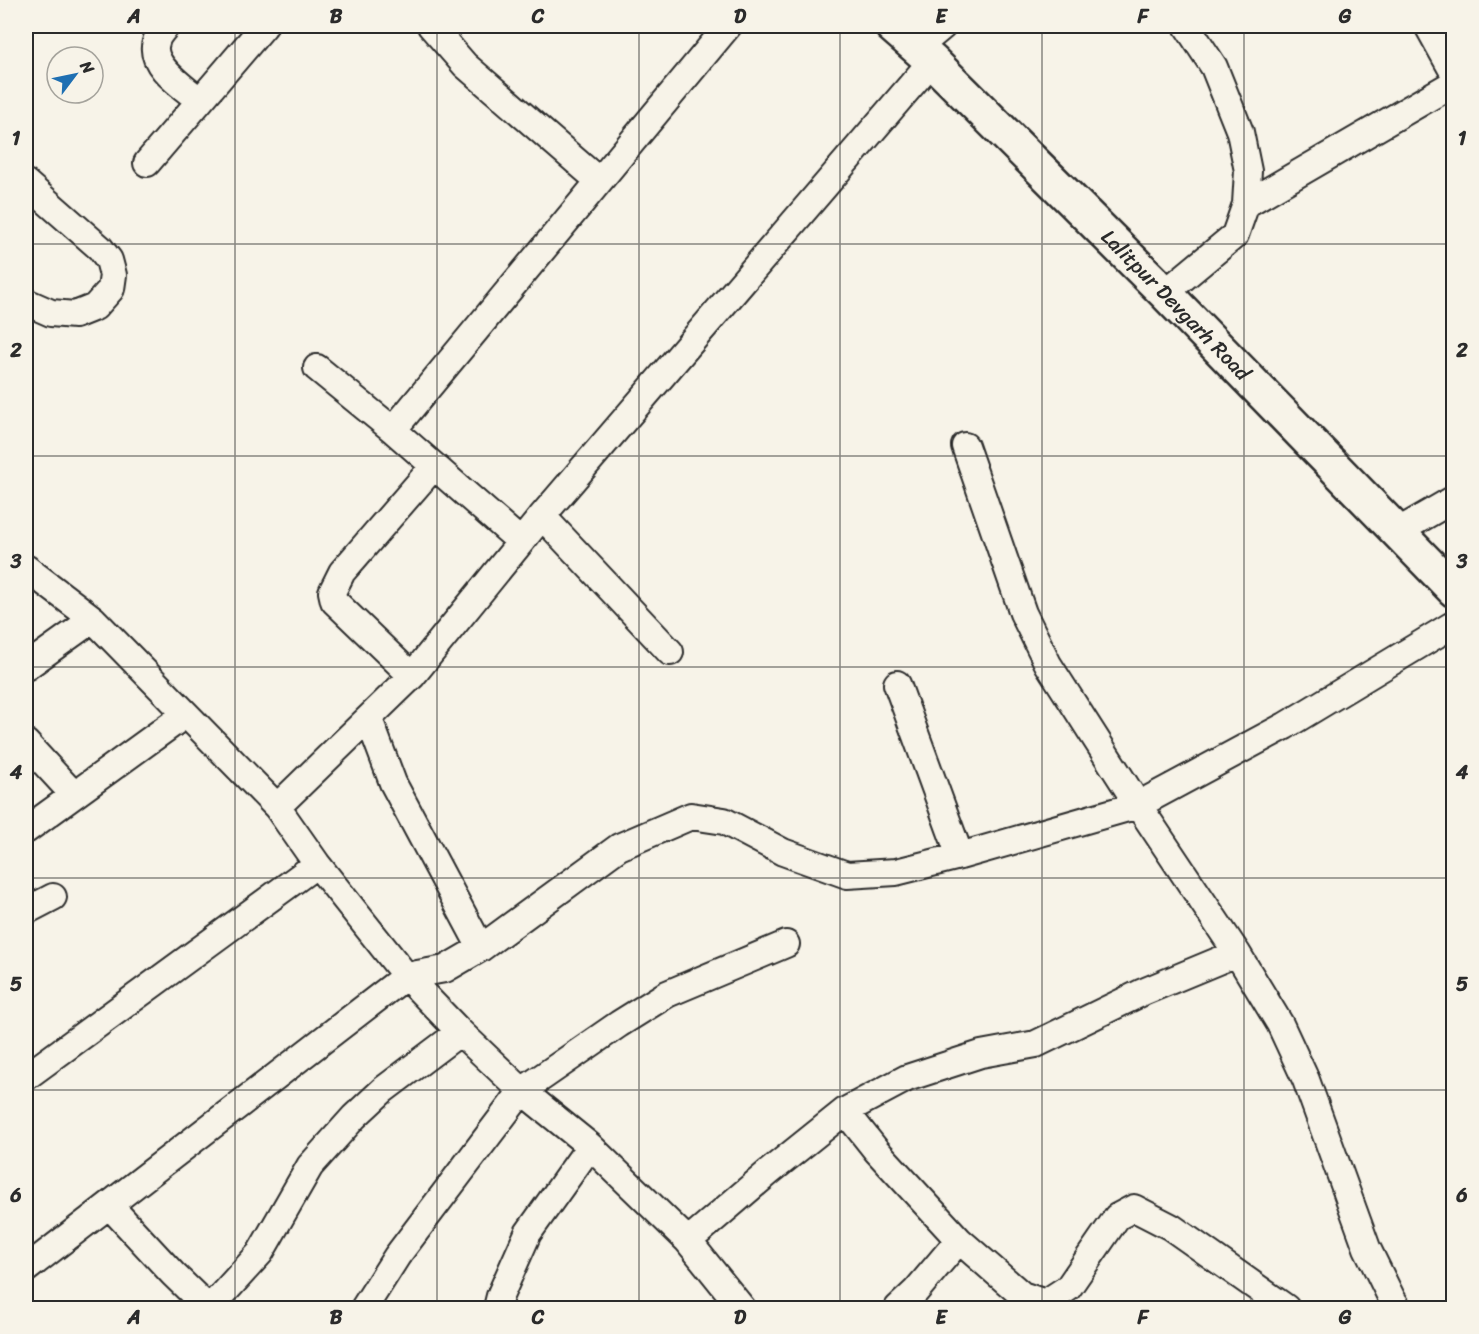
<svg xmlns="http://www.w3.org/2000/svg" width="1479" height="1334" font-family="Sriracha,sans-serif">
	<style>
		.lines { fill: none; stroke-linecap: round; stroke-linejoin: round }
		.street-casing { stroke: #2b2b2b; stroke-width: 30 }
		.secondary-casing { stroke: #2b2b2b; stroke-width: 38 }
		.street { stroke: #f7f3e8; stroke-width: 26 }
		.secondary { stroke: #f7f3e8; stroke-width: 33 }
		.grid { fill: none; stroke: #2b2b2b; stroke-width: 1.5; stroke-opacity: 0.55 }
		.labels { text-anchor: middle; stroke-width: 4.5; stroke-linejoin: round; paint-order: stroke }
		.street-label { font-size: 21px; fill: #2b2b2b; stroke: #f7f3e8 }
		.neatline { fill: none; stroke: #2b2b2b; stroke-width: 2 }
		.grid-label { font-size: 20px; text-anchor: middle; font-weight: bold; fill: #2b2b2b }
	</style>
	<rect width="100%" height="100%" fill="#f7f3e8"/>
	<filter id="ink" filterUnits="userSpaceOnUse"><feTurbulence type="fractalNoise" baseFrequency=".0167" numOctaves="2"/><feDisplacementMap in="SourceGraphic" scale="12" xChannelSelector="R" yChannelSelector="G"/><feConvolveMatrix kernelMatrix="1 2 1 2 8 2 1 2 1" color-interpolation-filters="sRGB"/></filter>
	<g filter="url(#ink)">
		<g class="lines">
			<!-- street casing -->
			<g class="street-casing">
				<path id="street" d="M166,26C163,30 157,36 156,42C148,65 185,88 200,101
					M431,26L465,65L599,181
					M1428,26L1454,73
					M918,47L943,26
					M147,163L264,26
					M26,183L100,248L109,260L113,275L111,289L95,307L75,315L51,313L26,302
					M1246,204L1454,83
					M1165,293L1235,235L1246,204L1248,171L1240,132L1214,67L1187,26
					M317,368L393,430L521,542
					M393,430L728,26
					M965,446L1023,613L1048,664L1138,805L1237,953L1280,1024L1306,1080L1367,1248L1392,1299L1398,1308
					M542,516L670,652
					M1397,532L1454,499
					M26,568L93,619L277,807L317,864L406,976L460,1032L522,1091L590,1146L688,1241L742,1308
					M26,667L93,619
					M412,676L334,601L332,592L342,572L434,466
					M897,684L960,856
					M369,719L393,783L481,948
					M26,743L74,795
					M277,807L412,676L542,516L932,61
					M26,830L186,714
					M26,911L53,897
					M26,1077L317,864
					M845,1111L876,1150L959,1240L1022,1295L1045,1303L1068,1288L1117,1217L1134,1208L1171,1227L1286,1308
					M109,1205L173,1274L208,1308
					M688,1241L769,1172L845,1111L907,1078L981,1054L1036,1044L1143,992L1237,953
					M26,1269L406,976L445,969L481,948L619,847L691,816L724,821L783,852L847,875L896,872L960,856L1138,805L1285,726L1454,624
					M210,1308L260,1253L310,1166L354,1117L383,1090L460,1032
					M364,1308L397,1256L522,1091L619,1024L667,994L786,944
					M497,1308L500,1296L528,1233L590,1146
					M898,1308L916,1291L959,1240"/>
			</g>
			<!-- secondary casing -->
			<g class="secondary-casing">
				<g id="secondary">
					<path id="s1" d="M892,26L932,61L1165,293L1454,590"/>
				</g>
			</g>
			<!-- street -->
			<use href="#street" class="street"/>
			<!-- secondary -->
			<use href="#secondary" class="secondary"/>
		</g>
	</g>
	<!-- grid -->
	<path class="grid" d="M235,26V1308M437,26V1308M639,26V1308M840,26V1308M1042,26V1308M1244,26V1308M26,244H1454M26,456H1454M26,667H1454M26,878H1454M26,1090H1454"/>
	<g class="labels">
		<!-- street labels -->
		<g class="street-label">
			<text dy="7" stroke="none"><textPath href="#s1" startOffset="398">Lalitpur Devgarh Road</textPath></text>
		</g>
	</g>
	<!-- margin -->
	<rect width="1479" height="1334" fill="none" stroke="#f7f3e8" stroke-width="66"/>
	<!-- north arrow -->
	<g transform="translate(75 75) rotate(58)"><circle r="28" fill="#f7f3e8" stroke="#a5a39c" stroke-width="1.5"/>
	<path d="M0-4.5L10 22L0 15L-10 22Z" fill="#1f6fb2"/>
	<text y="-9" font-size="16" font-weight="bold" text-anchor="middle" fill="#2b2b2b">N</text>
	</g>
	<rect x="33" y="33" width="1413" height="1268" class="neatline"/>
	<g class="grid-label">
		<text x="134" y="23">A</text>
		<text x="336" y="23">B</text>
		<text x="538" y="23">C</text>
		<text x="740" y="23">D</text>
		<text x="941" y="23">E</text>
		<text x="1143" y="23">F</text>
		<text x="1345" y="23">G</text>
		<text x="16" y="145">1</text>
		<text x="1462" y="145">1</text>
		<text x="16" y="357">2</text>
		<text x="1462" y="357">2</text>
		<text x="16" y="568">3</text>
		<text x="1462" y="568">3</text>
		<text x="16" y="779">4</text>
		<text x="1462" y="779">4</text>
		<text x="16" y="991">5</text>
		<text x="1462" y="991">5</text>
		<text x="16" y="1202">6</text>
		<text x="1462" y="1202">6</text>
		<text x="134" y="1324">A</text>
		<text x="336" y="1324">B</text>
		<text x="538" y="1324">C</text>
		<text x="740" y="1324">D</text>
		<text x="941" y="1324">E</text>
		<text x="1143" y="1324">F</text>
		<text x="1345" y="1324">G</text>
	</g>
</svg>
